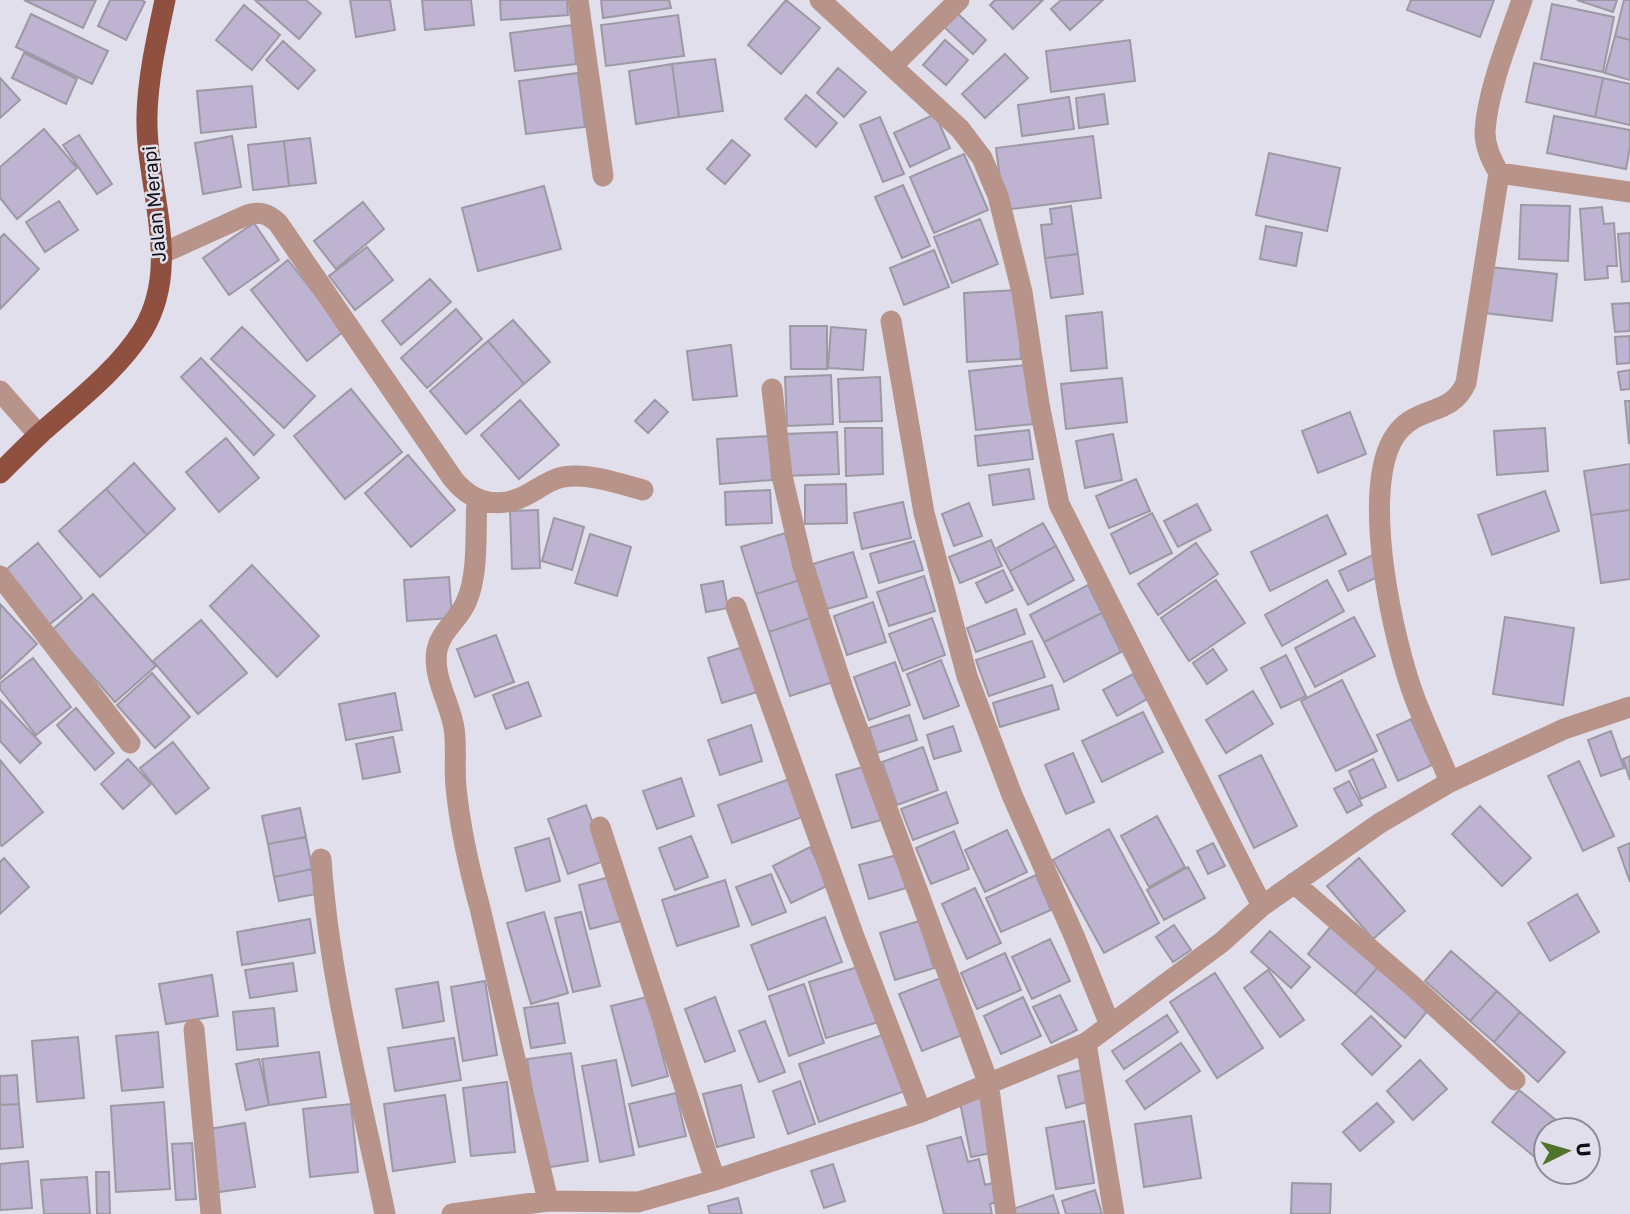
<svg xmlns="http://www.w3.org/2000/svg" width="1630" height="1214" font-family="'Golos Text',sans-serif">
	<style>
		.building { fill: #beb3d1; stroke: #9d99a4; stroke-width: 2 }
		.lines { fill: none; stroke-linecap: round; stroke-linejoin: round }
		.minor { stroke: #b89389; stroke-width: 21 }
		.primary { stroke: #8f5040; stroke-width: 21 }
		.labels { text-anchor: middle; stroke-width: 5; stroke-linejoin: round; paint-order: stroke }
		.street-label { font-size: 19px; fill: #0e0d11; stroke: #e1dfeb }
	</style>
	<rect width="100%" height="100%" fill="#e1dfeb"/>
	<!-- building -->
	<path class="building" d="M24,0H96L83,28Z
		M110,0H141L145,2L126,40L98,26Z
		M255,0H306L321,13L299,39Z
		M350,0H390L395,30L356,37Z
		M422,0H471L474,25L425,30Z
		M500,0H567L568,15L501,20Z
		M601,0H669L671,8L603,18Z
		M786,0L820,28L781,74L748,45Z
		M995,0H1043L1013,29L990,5Z
		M1061,0H1103L1070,30L1051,9Z
		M1411,0H1494L1480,37L1407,10Z
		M1577,0H1617L1613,12Z
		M1624,0H1630V40L1615,36Z
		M1552,4L1614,17L1603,72L1541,59Z
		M244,5L280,35L252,70L216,40Z
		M955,11L986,40L973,54L942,25Z
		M31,14L108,51L92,84L16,47Z
		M678,15L684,56L606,66L601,25Z
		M572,25L576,64L515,71L510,33Z
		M1615,36L1630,40V80L1605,73Z
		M945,40L968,60L946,85L923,65Z
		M1130,40L1135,81L1051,92L1046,51Z
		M283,41L315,70L298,89L266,60Z
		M24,53L77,79L66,104L12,78Z
		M1005,54L1028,78L985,118L962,94Z
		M715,59L723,111L679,117L672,64Z
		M1534,63L1603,78L1595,117L1526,102Z
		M672,64L679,117L636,124L629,71Z
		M838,68L866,92L844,117L817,93Z
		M578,73L585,127L526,134L519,81Z
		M0,78L20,100L0,118Z
		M1603,78L1630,84V125L1595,117Z
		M252,86L256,127L201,133L197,91Z
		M1104,94L1108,124L1079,128L1076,98Z
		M806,95L837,123L816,147L785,119Z
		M1069,97L1074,129L1022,136L1018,105Z
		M935,114L950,148L910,167L894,133Z
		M1554,116L1630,130V148L1626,169L1547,153Z
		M880,117L904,174L883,182L860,125Z
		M44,129L77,168L17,219L0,198V167Z
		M79,135L112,184L97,194L63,145Z
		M232,136L241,187L203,194L195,143Z
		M1093,136L1101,198L1004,210L996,148Z
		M310,138L316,183L289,186L284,141Z
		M732,140L750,155L725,184L707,169Z
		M284,141L289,186L253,190L248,145Z
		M1269,153L1340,168L1327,231L1256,215Z
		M964,154L988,210L934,233L910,177Z
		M903,185L930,246L902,258L875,197Z
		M544,186L561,249L478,271L462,208Z
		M59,201L78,230L45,252L26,222Z
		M363,202L384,229L336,269L314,241Z
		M1521,205L1570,206L1568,261L1519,259Z
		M1071,206L1078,254L1045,258L1041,225L1052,224L1050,209Z
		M1602,207L1604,224L1614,223L1617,266H1607L1608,278L1585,280L1580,209Z
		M980,219L998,264L952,283L934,237Z
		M254,223L279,260L229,295L203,258Z
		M1266,226L1302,233L1296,266L1260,259Z
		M1630,233V281L1622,282L1618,234Z
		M4,234L39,269L0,309V238Z
		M367,247L393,280L355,310L329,276Z
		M934,250L949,287L904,305L890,268Z
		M1078,254L1083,294L1051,298L1045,258Z
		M288,260L344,331L307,361L251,290Z
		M1490,267L1557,274L1552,321L1485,313Z
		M430,279L451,302L401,345L382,321Z
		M1017,290L1021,359L967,362L964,293Z
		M1630,303V331L1615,332L1612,304Z
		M456,309L482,339L427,388L401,358Z
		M1102,312L1107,368L1071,371L1066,316Z
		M513,320L550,362L524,384L488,341Z
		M790,326H827V369H791Z
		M242,327L315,396L284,428L211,359Z
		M831,327L866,330L863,370L828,368Z
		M1630,336V363L1617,364L1615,337Z
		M488,341L524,384L466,434L430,391Z
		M731,345L737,396L693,400L687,351Z
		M201,358L274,435L254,455L181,377Z
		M1026,365L1033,424L976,430L969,371Z
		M1630,370V389L1621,390L1618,372Z
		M831,375L833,424L787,426L785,377Z
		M880,377L882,421L840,422L838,379Z
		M1122,378L1127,422L1066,429L1061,384Z
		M351,389L402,452L345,499L294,436Z
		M520,400L559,445L519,479L481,435Z
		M655,400L668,412L648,433L635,421Z
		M1625,401H1630V442L1629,443Z
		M1350,412L1366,454L1318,473L1302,431Z
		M845,428H882L883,474L846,476Z
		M1545,428L1548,471L1497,475L1494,431Z
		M1029,430L1033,459L978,466L975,436Z
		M837,432L839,474L784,476L783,434Z
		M1113,434L1122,480L1085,488L1076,441Z
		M770,436L772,480L720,484L717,439Z
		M226,438L259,478L219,512L186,472Z
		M408,455L455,510L411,547L365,493Z
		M134,463L175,509L147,535L106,489Z
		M1630,464V510L1591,515L1584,471Z
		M1029,469L1034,499L993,505L989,475Z
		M1136,479L1150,511L1109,528L1096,496Z
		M846,484L847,523L805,524V485Z
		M106,489L147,535L100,577L59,531Z
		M770,490L772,523L726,525L725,492Z
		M1545,491L1559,531L1492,555L1478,515Z
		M903,502L911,538L862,549L854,513Z
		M969,503L982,536L954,546L942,514Z
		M1197,504L1211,530L1178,547L1164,521Z
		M538,510L540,568L512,569L510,511Z
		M1630,510V579L1601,583L1591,515Z
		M1152,513L1172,553L1130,574L1111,534Z
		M1327,515L1346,554L1270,591L1251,552Z
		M554,518L584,527L572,570L542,561Z
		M1043,523L1056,546L1010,571L997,548Z
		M785,533L800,580L756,594L741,547Z
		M590,534L631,547L617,596L575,583Z
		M991,540L1002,566L960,583L949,557Z
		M914,541L923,570L879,583L870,554Z
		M38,543L82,598L45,628L1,574Z
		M1196,543L1218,574L1158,615L1138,584Z
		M1056,546L1074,580L1028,605L1010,571Z
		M853,552L867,597L827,609L813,564Z
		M1375,554L1384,574L1348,591L1339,571Z
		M252,565L319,636L277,677L210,606Z
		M1003,570L1013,590L986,603L976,583Z
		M924,576L935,611L889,626L877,592Z
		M449,577L452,618L407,621L404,580Z
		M800,580L813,617L769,632L756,594Z
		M1216,580L1245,623L1189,661L1161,618Z
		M1327,580L1344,611L1282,646L1265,615Z
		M723,581L728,608L706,612L701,585Z
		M1088,585L1102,613L1044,642L1030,615Z
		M93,594L156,666L115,702L52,630Z
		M873,602L886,642L847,655L834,616Z
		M0,604L37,644L0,679Z
		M1016,609L1025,634L976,652L967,628Z
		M1102,613L1121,652L1064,682L1044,642Z
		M813,617L833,682L790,696L769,632Z
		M1354,617L1375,656L1315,687L1295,648Z
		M1505,617L1574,628L1563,705L1493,694Z
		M932,618L945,655L903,671L889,634Z
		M201,620L247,673L198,714L153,661Z
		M496,635L514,682L475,697L457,649Z
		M1032,641L1045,677L989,696L976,660Z
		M743,647L757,692L722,703L708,658Z
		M1213,649L1227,670L1207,684L1193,663Z
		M1286,655L1306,696L1281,708L1261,668Z
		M33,658L71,707L36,735L0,689V683Z
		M941,660L959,706L924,719L907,674Z
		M895,662L910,705L869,720L854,677Z
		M152,673L190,717L155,748L117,705Z
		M1133,674L1147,699L1117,716L1103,690Z
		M1342,680L1377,751L1336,771L1301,701Z
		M528,682L541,716L506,729L493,695Z
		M1052,685L1059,709L1000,727L993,703Z
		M1253,691L1273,724L1226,753L1206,720Z
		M395,693L402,730L346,740L339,704Z
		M0,700L41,743L20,763L0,741Z
		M76,708L114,753L95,770L57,725Z
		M1143,712L1163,752L1102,782L1082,741Z
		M909,715L917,740L877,753L869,728Z
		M1411,719L1432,765L1398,781L1377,735Z
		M751,725L762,761L720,775L708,740Z
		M953,726L961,751L934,759L927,735Z
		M1611,731L1624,768L1601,776L1588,740Z
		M393,737L400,772L363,779L356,744Z
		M173,742L209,788L176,814L140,768Z
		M923,747L938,790L897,805L882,762Z
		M1073,753L1094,802L1066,814L1045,765Z
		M1261,755L1297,826L1254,848L1219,776Z
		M1630,756V780L1623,759Z
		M128,759L151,784L123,809L101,784Z
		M1373,759L1386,787L1361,799L1349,771Z
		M0,760L43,812L2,846L0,844Z
		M1579,761L1614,836L1583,851L1548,776Z
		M866,766L881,820L852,828L836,775Z
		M681,778L694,816L657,829L643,791Z
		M792,778L805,816L732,843L718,805Z
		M1349,781L1362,805L1347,813L1334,789Z
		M946,792L958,823L913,840L901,809Z
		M586,805L607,860L568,874L548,819Z
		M1480,806L1531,858L1502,886L1452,834Z
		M300,808L306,837L268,844L262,816Z
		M1157,816L1185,867L1149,887L1121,836Z
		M1109,829L1159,923L1104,953L1053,860Z
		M1007,830L1027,872L985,892L965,850Z
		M954,831L969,869L931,884L916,848Z
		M691,836L708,877L675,890L659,848Z
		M306,837L312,869L274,877L268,844Z
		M549,838L560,881L526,891L515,848Z
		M1213,843L1225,866L1208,874L1197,851Z
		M1630,843V882L1618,848Z
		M810,847L829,885L791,903L773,866Z
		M897,855L906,888L869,899L859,865Z
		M4,858L29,887L0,914V862Z
		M1359,858L1405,911L1373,939L1327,886Z
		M1188,867L1205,898L1164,920L1147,890Z
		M312,869L316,894L279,901L274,877Z
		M771,874L786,912L752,925L736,887Z
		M1036,875L1051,910L1001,932L986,898Z
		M610,877L621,921L590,929L579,885Z
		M725,880L739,926L677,946L662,900Z
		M975,888L1001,943L967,959L942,904Z
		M1577,894L1599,932L1550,961L1528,923Z
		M544,912L568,993L531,1004L507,923Z
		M581,912L600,986L573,992L555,918Z
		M825,917L842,962L768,990L751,945Z
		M310,919L315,953L242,965L237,932Z
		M919,921L934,968L895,980L880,933Z
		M1174,925L1191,950L1173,962L1156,937Z
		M1332,925L1379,966L1355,994L1308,954Z
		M1270,931L1310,967L1291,988L1251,952Z
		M1050,939L1070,981L1032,999L1012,957Z
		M1451,951L1497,991L1470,1021L1425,981Z
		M1005,953L1021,990L977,1009L961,973Z
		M293,963L297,991L250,998L245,970Z
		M861,966L878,1022L826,1038L809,982Z
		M1379,966L1430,1008L1405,1038L1355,994Z
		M1268,970L1304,1020L1280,1037L1244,988Z
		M1215,973L1263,1048L1217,1078L1170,1002Z
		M212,975L218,1016L166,1024L159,984Z
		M943,977L965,1034L922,1051L899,994Z
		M485,981L497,1055L463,1061L451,987Z
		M438,982L444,1021L403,1028L396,989Z
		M804,984L824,1043L789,1056L769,996Z
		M1497,991L1520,1012L1494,1042L1470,1021Z
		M1060,995L1077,1030L1051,1043L1033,1007Z
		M647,997L668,1076L632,1086L611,1006Z
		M715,997L735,1051L705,1062L685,1009Z
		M1023,997L1041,1036L1001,1054L984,1016Z
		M558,1003L565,1043L531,1048L524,1008Z
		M274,1008L278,1046L237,1050L233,1012Z
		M1520,1012L1565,1052L1538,1082L1494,1042Z
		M1167,1015L1178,1032L1124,1069L1112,1051Z
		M1371,1016L1401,1046L1372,1075L1342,1044Z
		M765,1021L785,1072L759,1082L739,1031Z
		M158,1032L163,1087L122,1091L116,1036Z
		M885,1034L905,1091L819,1122L799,1064Z
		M78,1037L84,1098L37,1102L32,1041Z
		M454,1038L461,1080L395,1091L388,1048Z
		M1181,1043L1200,1071L1145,1109L1126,1081Z
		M319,1052L326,1097L269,1105L262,1059Z
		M571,1053L588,1161L544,1168L527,1059Z
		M259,1059L269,1105L246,1110L236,1064Z
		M616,1060L634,1155L600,1162L582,1066Z
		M1420,1060L1447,1089L1413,1120L1387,1091Z
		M1082,1070L1090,1101L1066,1108L1058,1076Z
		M17,1075L19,1104L0,1105V1076Z
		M800,1081L815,1124L788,1134L773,1091Z
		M507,1082L515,1152L471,1156L463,1088Z
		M741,1085L754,1137L717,1147L703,1094Z
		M1519,1090L1562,1125L1558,1130H1546V1145L1536,1158L1492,1122Z
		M676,1093L686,1136L639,1147L629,1104Z
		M445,1095L455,1162L393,1171L384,1104Z
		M985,1097L996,1152L971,1157L960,1102Z
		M164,1102L170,1189L116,1192L111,1106Z
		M1377,1103L1394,1122L1360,1151L1343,1132Z
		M19,1104L23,1147L0,1149V1105Z
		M351,1104L358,1172L310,1177L303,1109Z
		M1191,1116L1201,1178L1144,1187L1135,1124Z
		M1084,1121L1094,1183L1056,1189L1046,1128Z
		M245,1123L255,1187L219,1192L209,1129Z
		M961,1137L968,1162L979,1159L985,1185L996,1182L1001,1201L990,1204L992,1214H944L927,1146Z
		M192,1143L196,1199L176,1200L172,1144Z
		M28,1161L32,1208L0,1210V1164Z
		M833,1164L845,1201L824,1208L811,1171Z
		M96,1172H109L110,1214H97Z
		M87,1177L90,1214H44L41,1180Z
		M1292,1183L1331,1184L1330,1214H1291Z
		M1095,1190L1102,1214H1066L1062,1201Z
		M1053,1195L1059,1214H1015L1013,1209Z
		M738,1198L742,1214H710L708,1206Z"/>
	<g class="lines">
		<!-- minor -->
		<path class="minor" d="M578,0L603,176
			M820,0L960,129L982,158L998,196L1022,292L1039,404L1059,504L1262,906
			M1522,0C1509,38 1487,92 1485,132C1485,147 1491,160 1499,173L1630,192
			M893,65L959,0
			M163,253L247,215C261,211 268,214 278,223L453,479C470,500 493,509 520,498C535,492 547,480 563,477C590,473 617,483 643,490
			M891,321L924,513L967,676L1012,795L1075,938L1110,1025
			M772,389L782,476L803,566L844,692L988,1082L1006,1214
			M0,391L39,435
			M477,499C475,529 479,572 467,600C460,619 441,630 437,650C432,676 450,703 454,728C457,748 454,767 456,787C460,828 469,868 480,908L548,1201
			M0,576L130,743
			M736,607L853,934L921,1112
			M1450,782C1439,755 1426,727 1415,699C1393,641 1361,495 1393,439C1414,403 1450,419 1466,383L1499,173
			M600,827L715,1180
			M321,859C329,979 361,1097 385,1214
			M1294,883L1415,988L1515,1080
			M194,1029L211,1214
			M1086,1043L1114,1214
			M452,1214L548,1201L638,1202L715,1180L921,1112L1086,1043L1222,942L1262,906L1380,823L1450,782L1564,729L1630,707"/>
		<!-- primary -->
		<path class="primary" d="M0,473C14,459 28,445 42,432C77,401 118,370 143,330C183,263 145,187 147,115C148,76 157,38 165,0"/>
	</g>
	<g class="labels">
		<!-- street labels -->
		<g class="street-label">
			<text transform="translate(154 204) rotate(-95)" y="7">Jalan Merapi</text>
		</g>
	</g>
	<!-- north arrow -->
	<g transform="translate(1567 1151) rotate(85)"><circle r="33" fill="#e1dfeb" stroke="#8d8b94" stroke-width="2"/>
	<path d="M0-5L12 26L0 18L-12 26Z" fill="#51742d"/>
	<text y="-10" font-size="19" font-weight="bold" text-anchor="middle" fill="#0e0d11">U</text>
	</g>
</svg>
